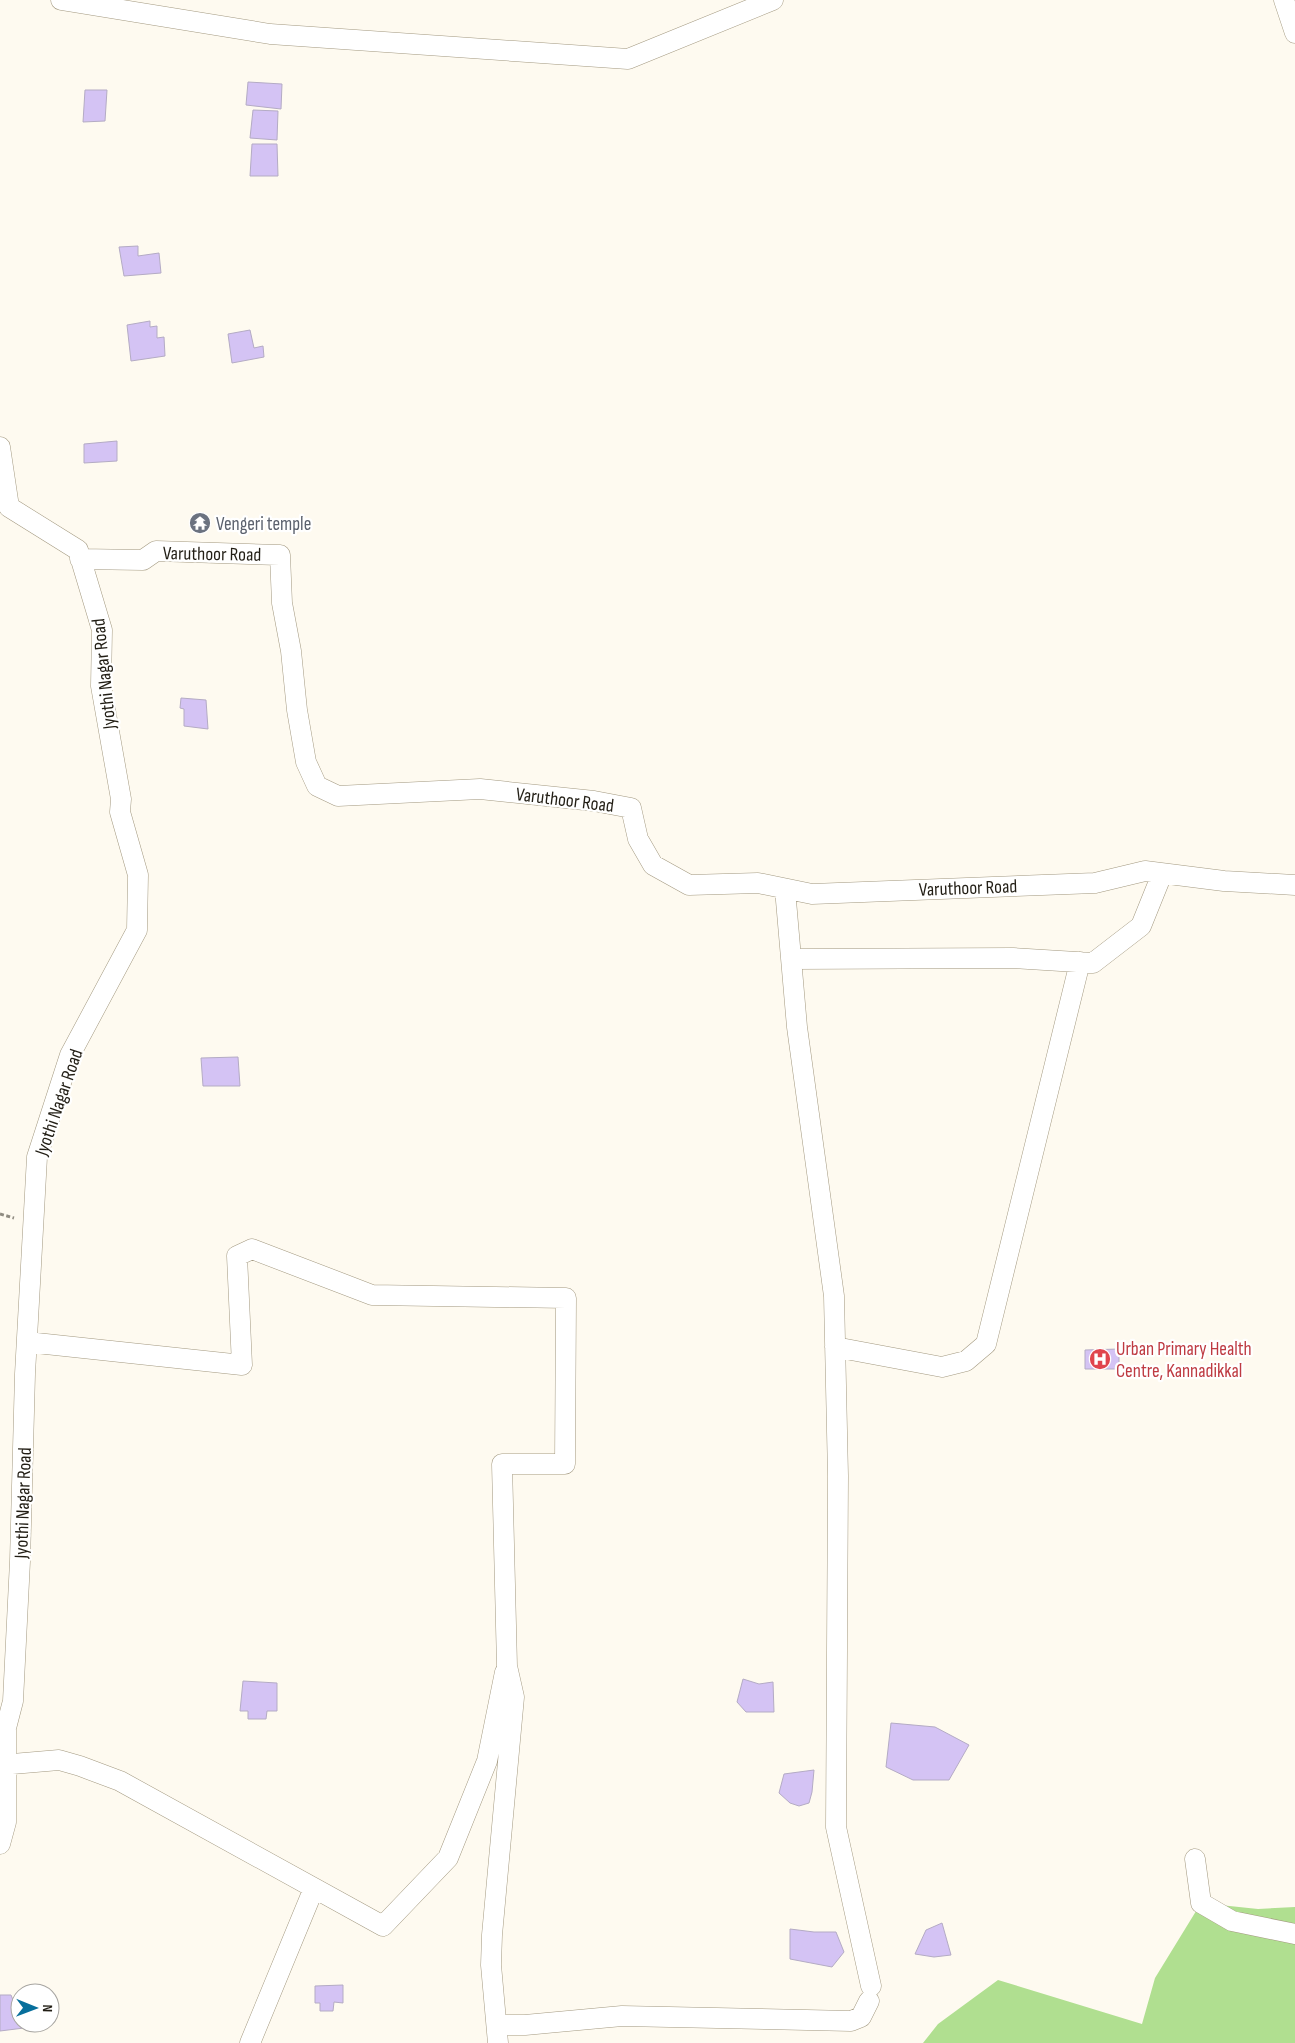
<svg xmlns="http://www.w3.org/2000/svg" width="1295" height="2043" font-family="'Sofia Sans Condensed',sans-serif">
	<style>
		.green { fill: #b0df90 }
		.building { fill: #d4c3f4; stroke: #b4abc4 }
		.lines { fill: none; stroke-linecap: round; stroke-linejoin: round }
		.street-casing { stroke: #a39980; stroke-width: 21 }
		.path { stroke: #8f8b81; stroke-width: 3; stroke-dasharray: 4 2.5; stroke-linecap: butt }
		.street { stroke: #fff; stroke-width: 20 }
		.labels { text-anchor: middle; stroke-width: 4.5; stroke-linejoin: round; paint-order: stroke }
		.worship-label { font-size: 19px; fill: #5b616d; stroke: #fff; text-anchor: start }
		.street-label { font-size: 19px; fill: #221e15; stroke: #fff }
		.health-label { font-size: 19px; fill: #be3a42; stroke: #fff; text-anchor: start }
	</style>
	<rect width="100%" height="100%" fill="#fefaf0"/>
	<!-- green -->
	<path class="green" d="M1201,1903L1258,1909L1295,1907V2043H923L938,2024L998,1980L1142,2024L1155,1978Z"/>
	<!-- building -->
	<path class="building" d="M248,82L282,84L281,109L246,105Z
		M85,90H107L105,121L83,122Z
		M253,110L278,111L277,140L250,138Z
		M252,144H277L278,176H250Z
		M138,246V256L159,253L161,273L124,276L119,247Z
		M150,321V327L157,326V338L164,337L165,356L131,361L127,325Z
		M250,330L254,348L263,346L264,357L232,363L228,334Z
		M117,441V461L84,463V444Z
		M181,698L206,700L208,729L184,726V709L180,708Z
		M238,1057L240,1086H203L201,1058Z
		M1119,1349V1369H1085V1350Z
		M743,1679L759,1684L773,1682L774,1712H746L737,1702Z
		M243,1681L277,1683V1711H267L266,1719H248V1711H240Z
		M891,1723L935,1727L969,1745L949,1780H913L886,1767Z
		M814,1770L812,1792L809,1803L799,1806L790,1803L779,1793L784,1774Z
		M942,1923L951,1955L934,1957L915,1954L926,1930Z
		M790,1929L814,1932H836L844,1952L832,1967L790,1959Z
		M343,1985V2003L334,2002L333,2011H320V2003H315V1986Z
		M0,1995H11L24,2028L0,2031Z"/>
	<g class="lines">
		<!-- street casing -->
		<g class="street-casing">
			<path id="street" d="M61,0L270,34L628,59L773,0
				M1284,0L1295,33
				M0,447L9,507L78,550L102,630L101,686L121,799L120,812L138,875L137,930L70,1055L37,1157L25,1374L20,1561L13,1701L6,1728V1822L0,1844
				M80,559L143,560L156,551L280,555L282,603L291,651L297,710L306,762L317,786L338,796L480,789L594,801L631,808L638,839L653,865L689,885L758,883L812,894L1095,883L1145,871L1224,881L1295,885
				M785,889L797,1027L834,1296L838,1476L836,1827L871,1986
				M793,959L1013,958L1093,963L1141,926L1162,874
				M27,1342L242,1365L237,1256L252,1249L372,1295L566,1298L565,1464H502L507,1666L514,1697L492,1935L491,1965L498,2043
				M835,1347L942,1367L966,1361L986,1344L1080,962
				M0,1765L59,1760L80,1766L120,1781L383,1926L448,1858L487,1761L505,1672
				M1195,1859L1201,1903L1232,1921L1295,1934
				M497,2025H525L622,2016L851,2021L861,2017L869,2001
				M250,2043L314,1888"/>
		</g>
		<!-- path -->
		<path class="path" d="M0,1214L14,1218"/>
		<!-- street -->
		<use href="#street" class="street"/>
	</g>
	<!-- icons -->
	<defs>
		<g id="temple-disc" transform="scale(1.125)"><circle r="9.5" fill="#6b7280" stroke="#fff"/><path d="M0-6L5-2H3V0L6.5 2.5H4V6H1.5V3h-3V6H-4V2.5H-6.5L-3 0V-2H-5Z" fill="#fff"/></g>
		<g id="hospital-disc" transform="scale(1.125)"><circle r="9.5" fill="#e0444e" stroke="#fff"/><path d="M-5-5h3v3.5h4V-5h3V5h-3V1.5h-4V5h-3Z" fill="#fff"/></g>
	</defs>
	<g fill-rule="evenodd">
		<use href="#temple-disc" x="200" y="523"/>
		<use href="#hospital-disc" x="1100" y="1359"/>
	</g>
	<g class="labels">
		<!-- worship labels -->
		<g class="worship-label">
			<text x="216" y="530">Vengeri temple</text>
		</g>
		<!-- street labels -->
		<g class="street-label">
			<text transform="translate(212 553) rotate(1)" y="7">Varuthoor Road</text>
			<text transform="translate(103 674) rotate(-96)" y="7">Jyothi Nagar Road</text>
			<text transform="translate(565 799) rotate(7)" y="7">Varuthoor Road</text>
			<text transform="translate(968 887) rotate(-2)" y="7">Varuthoor Road</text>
			<text transform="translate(58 1102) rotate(-71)" y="7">Jyothi Nagar Road</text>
			<text transform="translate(22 1503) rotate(-88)" y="7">Jyothi Nagar Road</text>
		</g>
		<!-- health labels -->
		<g class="health-label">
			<text x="1116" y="1355">Urban Primary Health<tspan x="1116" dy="22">Centre, Kannadikkal</tspan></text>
		</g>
	</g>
	<!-- north arrow -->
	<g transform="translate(35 2008) rotate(91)"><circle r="24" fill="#ffffff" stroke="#a7a5a1"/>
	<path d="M0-4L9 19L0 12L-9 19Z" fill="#076f9c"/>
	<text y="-8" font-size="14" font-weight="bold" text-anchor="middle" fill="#221e15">N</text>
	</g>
</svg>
